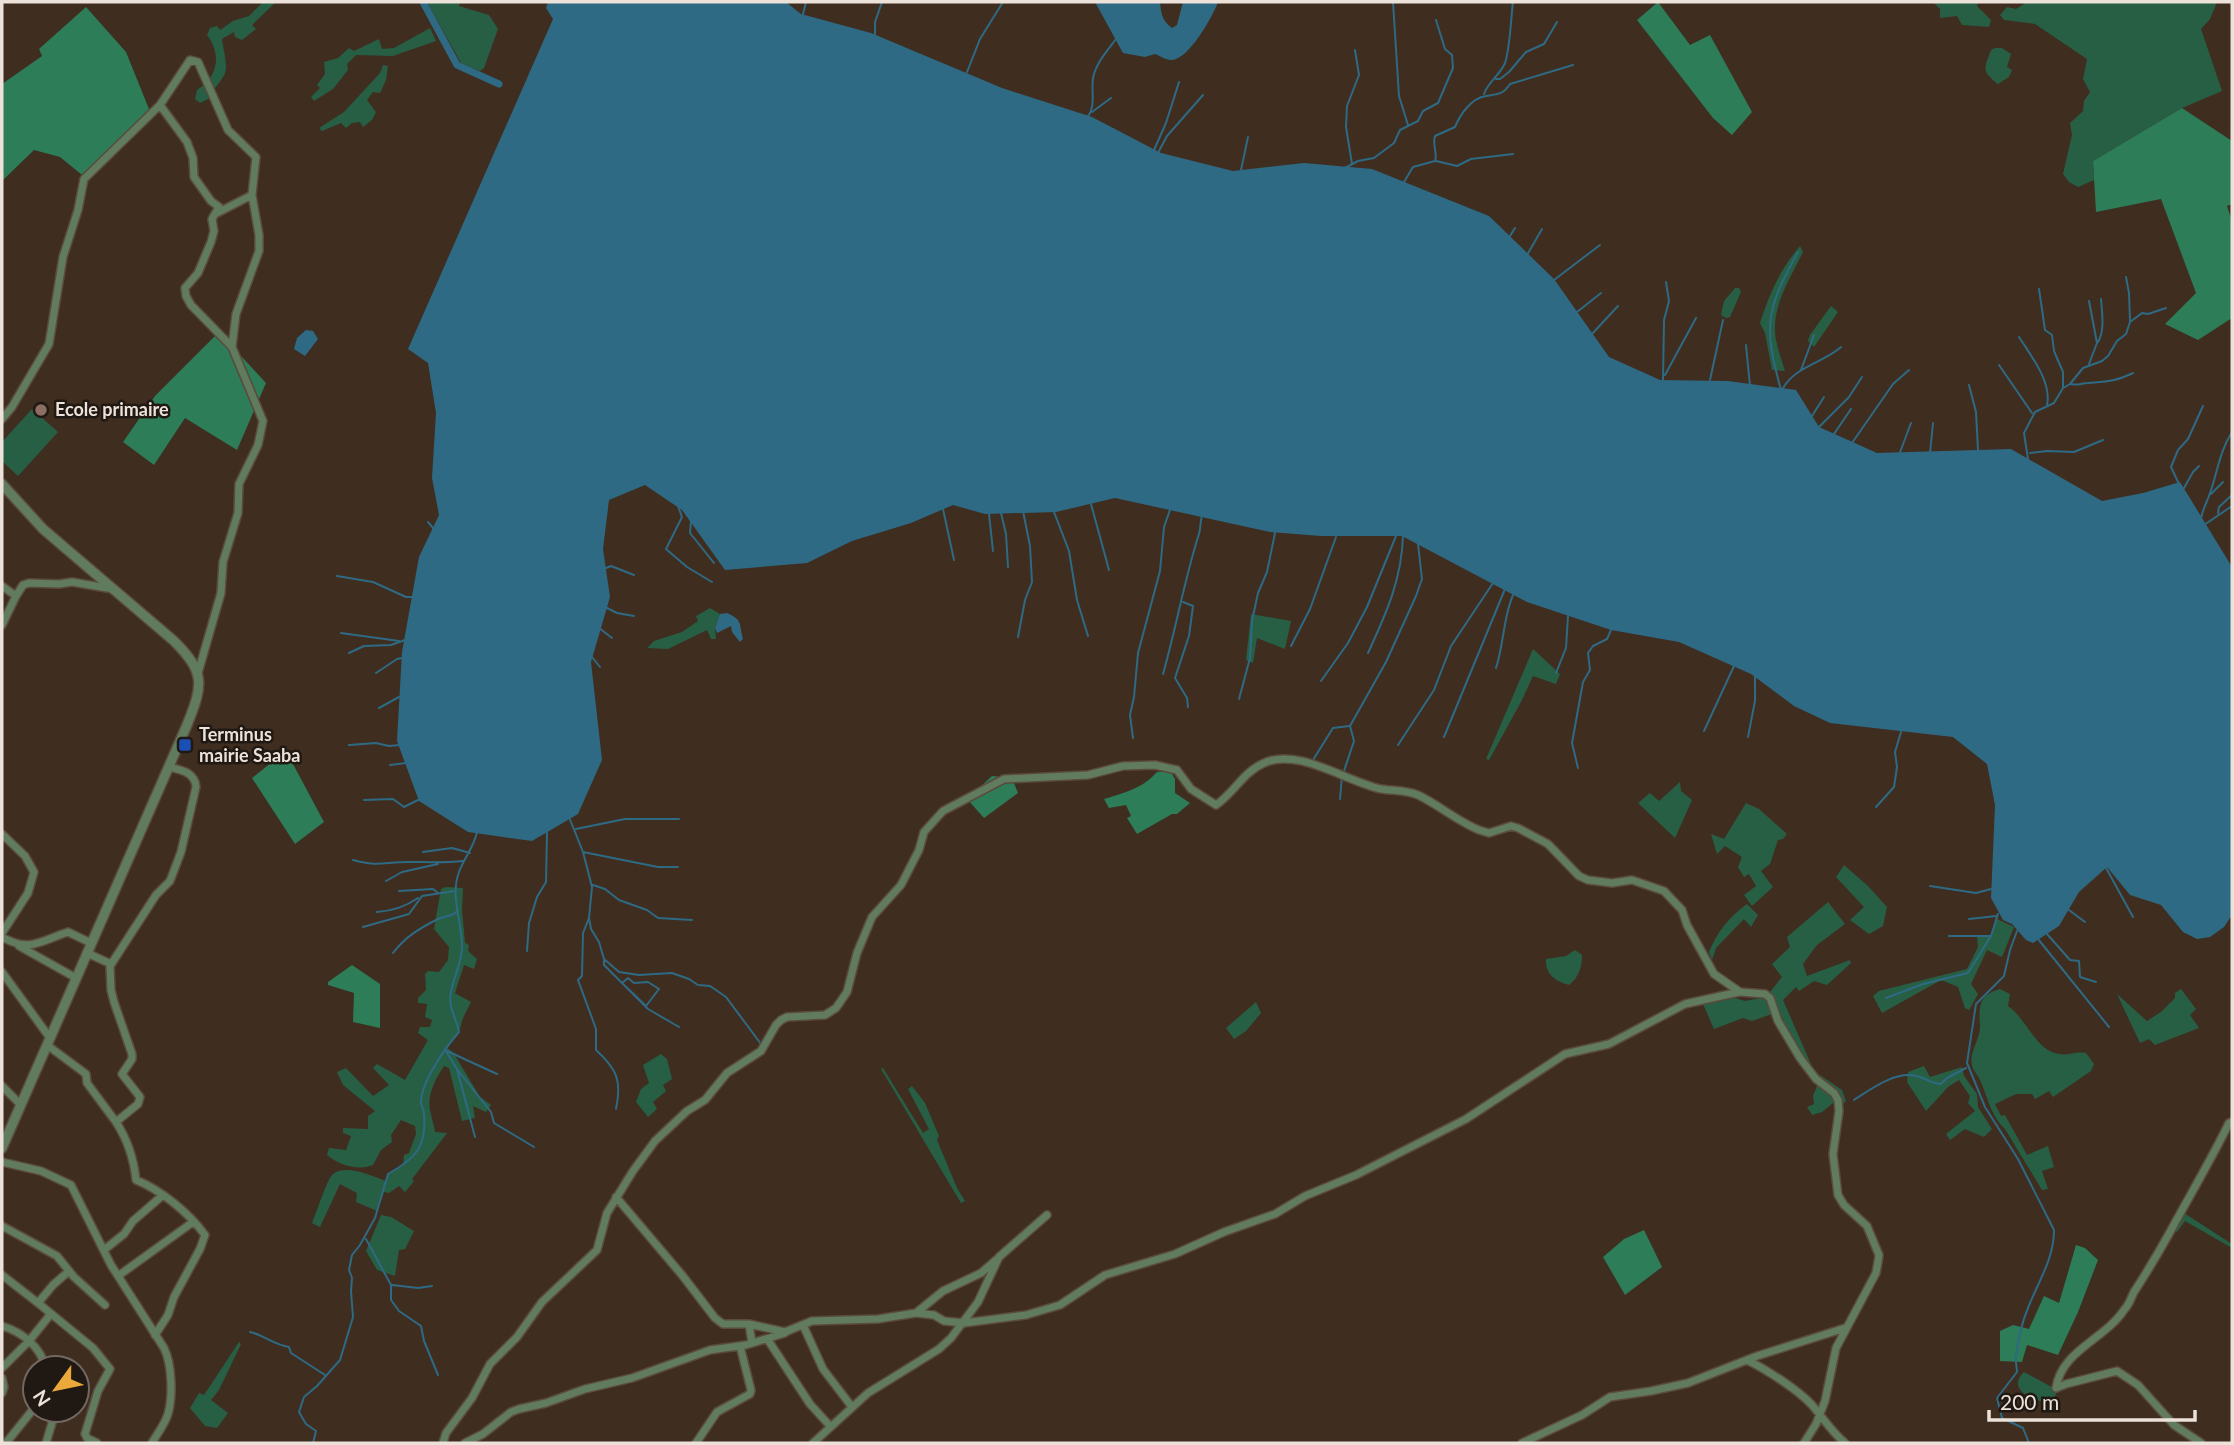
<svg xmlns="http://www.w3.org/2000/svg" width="2234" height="1445" font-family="Lato,sans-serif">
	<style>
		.green { fill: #275f45 }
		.forest { fill: #2c7d58 }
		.water { fill: #2e6a84 }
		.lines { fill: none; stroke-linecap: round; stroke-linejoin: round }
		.stream { stroke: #2e6a84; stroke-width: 2 }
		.canal { stroke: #2e6a84; stroke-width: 7 }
		.minor-casing { stroke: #5b4a3e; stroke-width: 10 }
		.tertiary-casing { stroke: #5b4a3e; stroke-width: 12 }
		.minor { stroke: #607b5e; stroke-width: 7 }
		.tertiary { stroke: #607b5e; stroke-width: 9 }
		.education-dot { fill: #8d6e63; stroke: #201812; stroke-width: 2.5 }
		.transit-dot { fill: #1a4fb4; stroke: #201812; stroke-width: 2.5 }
		.labels { text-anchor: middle; stroke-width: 5; stroke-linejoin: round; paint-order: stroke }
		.poi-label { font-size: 18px; font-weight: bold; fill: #ede2d9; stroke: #201812; text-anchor: start }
	</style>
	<rect width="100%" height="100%" fill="#3f2d20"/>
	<!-- green -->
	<path class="green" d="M263,2H276L252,25L256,29L242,40L235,37L234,32L222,39C223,49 228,65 225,73C221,83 213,87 210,98L200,103L195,99L197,90C218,76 222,55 207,35L210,28L217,26L220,30L233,21L249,16Z
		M427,2H460L459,6L489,15L498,29L484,68L480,71L461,63Z
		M1933,2H1979L1977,6L1991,20L1989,27L1962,25L1957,16L1940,18V9Z
		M2024,2H2217L2210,19L2201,29L2222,91L2182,108L2093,161L2094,180L2078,187L2069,182L2063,174L2072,135L2070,123L2083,111L2084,101L2090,92L2083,79L2087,59L2035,24L2004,20L2000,15L2007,7L2016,9L2024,4Z
		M430,28L436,41L393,56L356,55L347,64L348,70L333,89L314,101L311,97L320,88L317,85L325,74L324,62L338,58L349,48L354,51L379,39L382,49L394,48Z
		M1995,48H2002L2011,54L2007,67L2012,70L2009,77L1998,84C1981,71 1984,69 1991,50Z
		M383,65L388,66L386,80L380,93L373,92L367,100L376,112L372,120L363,127L360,122L352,123L346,128L341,123L322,131L319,128L344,112L380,73Z
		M1800,246L1803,252C1790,279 1770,308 1776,340C1778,350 1782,361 1785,371L1772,370L1765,333L1760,323C1769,295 1780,269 1800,246Z
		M1735,288H1739L1741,292L1730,317L1726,318L1721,315L1724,301Z
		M1831,306L1838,312L1814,347L1808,341L1810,335Z
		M32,409L58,432L18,476L2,461V442Z
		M710,608L720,614L715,628L716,639H711L707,630L668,649L647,648L654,641L682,632L698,621L696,616Z
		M1251,614L1291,621L1285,649L1257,638L1253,663L1246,660Z
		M1533,649L1560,674L1556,684L1533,676L1521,702L1489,760L1486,759Z
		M1680,782L1681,791L1692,800L1675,838L1638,803L1650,793L1659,801Z
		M1746,803L1759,809L1787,834L1783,839L1778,840L1770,864L1761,871L1773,887L1752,906L1744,895L1756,886L1749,874L1744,877L1738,867L1742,857L1725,846L1717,854L1711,834L1724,839Z
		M1844,865L1868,886L1887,907L1883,926L1869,934L1850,920L1864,907L1836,877Z
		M446,887L463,888L462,910L465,943L469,945L468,951L477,959L474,969L464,965L455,993L471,1002L463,1018L459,1032L447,1048L453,1052L480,1097L491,1105L486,1112L473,1106L475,1118L462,1121L449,1068L444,1066C436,1078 427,1094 430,1110C431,1117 434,1124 435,1132L447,1133L412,1179L414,1181L405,1192L399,1186L389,1193L384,1192L377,1211L356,1202L357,1193L340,1184L320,1227L312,1223C316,1214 327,1180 332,1175C344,1163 372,1176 386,1181L388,1174L403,1166L404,1155L409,1153L416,1134L415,1126L401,1120L391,1135L392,1142L381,1150L373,1165C359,1171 338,1165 327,1155L329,1148L346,1150L351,1136L343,1133V1128L368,1129V1116L375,1111L343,1085L337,1072L346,1068L373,1096L389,1085L373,1068L377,1064L405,1080L428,1040L418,1033L420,1027H430L432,1020L425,1017L427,1004L418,1003V998L426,990L425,974L428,971L439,972L448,960L449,947L434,929L441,889Z
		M1828,902L1845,924L1817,945L1803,964L1807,976L1850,960L1851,963L1827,985L1814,981L1799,991L1796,987L1783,1000L1814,1071L1842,1090L1846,1101L1841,1106L1838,1099L1822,1112L1812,1115L1807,1107L1814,1104L1813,1096L1819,1081L1772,1014L1752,1021L1743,1018L1714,1029L1703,1004L1735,998L1745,1001L1766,997L1782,977L1772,964L1790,947L1787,937Z
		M1747,904L1758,915L1751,927L1744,919L1716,948L1712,960L1709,952C1717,932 1729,917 1747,904Z
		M1997,919L2014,927L2002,957L1987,950L1971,984L1978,994L1969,1010L1965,1008L1958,987L1941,980L1882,1013L1873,996L1879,991L1967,969L1978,947L1977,936H1991Z
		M1575,950L1582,955C1582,967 1579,977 1569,985C1555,981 1545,974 1546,959L1566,956Z
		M2000,989L2010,994L2008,1006C2027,1019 2035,1050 2059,1054C2068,1056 2076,1051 2086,1053L2094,1064L2091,1071L2053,1097L2049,1091L2035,1099L2032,1094H2016L1995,1104L2001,1116L2005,1115L2027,1155L2048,1146L2054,1167L2042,1171L2048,1189L2042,1190L2005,1129C1990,1115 1988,1097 1980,1080C1978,1075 1973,1071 1972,1065C1969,1053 1979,1041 1980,1028C1980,1020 1978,1009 1982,1001C1986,994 1993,991 2000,989Z
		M2181,989L2196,1009L2190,1015L2199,1028L2155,1045L2149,1039L2140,1043L2117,994L2147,1021L2161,1012L2175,998V993Z
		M1256,1002L1261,1013L1246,1031L1234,1039L1226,1028Z
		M661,1054L667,1059L672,1079L663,1085L666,1091L653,1102L657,1109L648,1117L636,1102L641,1089L649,1083L643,1065Z
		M1924,1066L1930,1077L1962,1067L1964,1076L1977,1094L1978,1107L1992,1129L1984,1137L1965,1129L1950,1140L1946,1134L1975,1111L1968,1103L1970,1096L1959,1080L1948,1087L1926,1111L1907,1082L1908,1072Z
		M883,1068L923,1133L929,1129L908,1089L912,1086L925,1103L939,1136L937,1140L957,1188L965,1201L961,1203L881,1069Z
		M2184,1213L2232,1244V1248L2185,1221L2177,1232L2174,1230Z
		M381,1215L391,1217L414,1231L405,1249L399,1250L395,1276L377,1270L366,1251Z
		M239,1342L241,1344L219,1390L211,1400L228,1413L217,1428L205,1426L190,1408L199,1393L204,1395Z
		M2024,1372L2057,1390L2053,1404C2038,1402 2004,1391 2024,1372Z"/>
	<!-- forest -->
	<path class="forest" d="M1658,2L1690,45L1710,35L1752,112L1732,135L1713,118L1637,20Z
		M86,7L126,52L151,114L87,179L60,157L34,150L2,181V84L42,56L39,49Z
		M2182,108L2232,141V204L2227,206L2232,221V318L2198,340L2165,324L2196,293L2161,199L2096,212L2093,161Z
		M219,332L266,383L237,450L185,418L154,465L123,442L155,396Z
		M286,751L324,822L295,844L252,778Z
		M1170,771L1175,779V793L1190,803L1177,814H1172L1137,834L1127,818L1131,816L1126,805L1109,808L1104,799C1124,793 1143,788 1157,772Z
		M992,776L1012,778L1018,793L984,818L967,799Z
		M352,965L380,984V1028L353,1022L354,993L328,985V982Z
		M1644,1230L1662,1267L1625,1295L1603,1257L1624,1239Z
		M2076,1245L2085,1248L2098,1260L2078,1312L2058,1355L2027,1345L2022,1362L2000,1361V1331L2013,1325L2029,1329L2044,1296L2059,1303Z"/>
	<!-- water -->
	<path class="water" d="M548,2H786L801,14L871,33L1002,88L1092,117L1161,153L1233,171L1304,163L1372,169L1489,216L1554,279L1609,357L1660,380L1728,381L1796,390L1819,427L1877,453L2011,449L2102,501L2143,493L2180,482L2232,567V915L2224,927L2210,937L2197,939L2183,932L2161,905L2130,895L2107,867L2079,892L2059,926L2033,943L2026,940L2012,924L2003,920L1991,898L1995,805L1987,764L1953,737L1830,723L1794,706L1751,674L1679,642L1611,630L1527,602L1402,536H1321L1270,532L1115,498L1056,512L985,514L953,505L911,523L852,541L807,563L725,570L682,510L645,485L609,500L603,549L610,597L591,662L602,760L578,814L532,841L468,832L419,801L397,741L402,652L419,557L439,515L432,478L436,413L428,363L408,349L553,19L546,8Z
		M1095,2H1160C1161,13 1162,21 1172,28L1177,25L1183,2H1218C1213,16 1188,61 1171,60C1166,60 1160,56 1155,54L1145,57L1123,53Z
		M306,330L313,331L318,339L305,356L294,349L297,338Z
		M727,613C743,620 739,624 743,639L740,642L732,632L731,626L717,633L715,628L720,614Z"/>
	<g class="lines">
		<!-- stream -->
		<path class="stream" d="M1393,2L1399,96L1408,125
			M803,14L806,2
			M875,34V22L882,2
			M967,72L980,39L1003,2
			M1496,79H1500L1509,72L1526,52L1544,44L1557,22
			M1484,94C1488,82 1500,75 1505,63C1510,49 1511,17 1513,2
			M1092,112L1111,98
			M1088,116C1096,106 1091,90 1093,78C1096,63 1107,51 1116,39
			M1154,150L1166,123L1179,82
			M1159,151L1167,136L1203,95
			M1436,161L1457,166L1471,159L1513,154
			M1352,164L1346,127L1347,106L1359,75L1355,50
			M1345,168L1358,161L1374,158L1394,143L1400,130L1418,121L1423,111L1438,103L1453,68L1452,55L1445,49L1436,20
			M1241,170L1248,137
			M1404,182L1413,167L1435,161C1438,153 1432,146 1435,136L1455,127C1460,115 1471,98 1486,96C1497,94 1503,95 1510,84L1573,65
			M1510,236L1515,228
			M1527,255L1542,229
			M2126,277L2129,293L2130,321
			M1554,280L1600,245
			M2039,289L2045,330L2052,335L2054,351L2063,372V387
			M1577,312L1601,293
			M1592,334L1618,306
			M2019,337C2031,356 2052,382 2047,405
			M2098,342C2105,330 2102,313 2101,299
			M1746,345L1750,386
			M2089,364L2097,343L2089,301
			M1999,365L2032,413
			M1801,370L1814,335
			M1665,375L1696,318
			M1710,380L1723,320
			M1663,381L1664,320L1669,301L1666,282
			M2071,384C2078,386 2081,383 2088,383C2108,381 2114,382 2133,373
			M1969,385L1976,412L1978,450
			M1783,388C1796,366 1823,363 1841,347
			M1781,390C1763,325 1766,310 1798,252
			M1812,416L1824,397
			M1819,427L1849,397L1862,377
			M1834,434L1851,409
			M1852,443L1893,384L1909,370
			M1930,453L1933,423
			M2030,453L2047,451L2074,452L2103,440
			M1899,455L1911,423
			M2028,459L2024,433L2035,412L2054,403L2063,388L2070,384L2083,368L2102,361L2108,356L2117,341L2126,334L2130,322L2142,313L2148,314L2166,308
			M2178,482L2171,467L2178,450L2188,439L2203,406
			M2184,488L2193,472L2199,466
			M2211,494L2223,482
			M1091,504L1109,570
			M678,506L682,517L666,549L687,567L712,582
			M943,509L954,560
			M1054,512L1069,551L1077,600L1088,636
			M1001,513L1006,534L1008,567
			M2218,513L2219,507L2232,495
			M989,514L993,551
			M2201,518C2203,509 2206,504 2209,496C2217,475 2219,452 2232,432
			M691,521L690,533L714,563
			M428,522L434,529
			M2204,525L2232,506
			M606,568L611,566L634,575
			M337,576L373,582L406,597H413
			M1183,602L1193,606L1189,636L1175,678L1187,698L1188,707
			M605,607L617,613L634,616
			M599,628L612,638
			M341,633L399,641
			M1018,637L1025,600L1032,582L1030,546L1023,511
			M1291,646L1310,609L1336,537
			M349,653L364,646L391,645L405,640
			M1368,653C1386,614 1402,579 1403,535
			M592,657L600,667
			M1496,668C1504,644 1503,618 1513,595
			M376,673L397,659L402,658
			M1556,673L1566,648L1568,616
			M1163,674C1176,628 1184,582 1198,537C1201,530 1200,522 1202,515
			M1321,681L1348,643L1367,607L1396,536
			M1239,699L1250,658L1252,621L1258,593L1267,572L1275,533
			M379,708L399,697
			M1704,731L1734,666
			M1444,737L1505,589
			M1748,737L1755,701V676
			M1133,738L1130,715L1134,697L1138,653L1160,571L1164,527L1171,507
			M349,745L376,743L389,746L400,745
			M1398,745L1434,690L1451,646L1493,583
			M1313,760L1333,728L1349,726
			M390,765L406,763
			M1578,768L1572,743L1583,682L1590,670L1588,653L1593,646L1607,639L1611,630
			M1344,771L1354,741L1350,726L1386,662L1416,596L1422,579L1418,544
			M1340,799L1342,776
			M364,800L393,799L404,807L418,800
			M1876,807L1894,787L1897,767L1895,752L1901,732
			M569,817L583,852L592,887L589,918L583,933L582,976L578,980L596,1029V1050C617,1069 622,1081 616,1109
			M576,829L625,819H679
			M423,852L452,848L470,853
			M583,852L658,867H678
			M353,860C379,867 383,862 408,862C426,862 444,863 463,861
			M2105,866L2133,917
			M386,881L402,872L438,864
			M593,885L605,889L619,900L647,910L658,918L692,920
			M1930,886L1976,893L1991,889
			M399,891L433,889L438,893
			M2069,910L2085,922
			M377,912C392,911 405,907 418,898
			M589,918L591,929L599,942L604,959L619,972L639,975L672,973L689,979L698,985L710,986L726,997L761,1044
			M1969,919L1996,916
			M363,927L409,914L422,896L455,891
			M2017,931L2010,950L2004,976L1976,1004L1967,1063L1985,1107L2018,1159L2054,1230C2054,1259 2038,1282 2028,1308C2022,1322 2018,1341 2016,1356C2015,1361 2017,1367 2017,1372L1997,1398L2002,1418L2023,1428L2029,1443
			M2047,934L2070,960L2079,961L2080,977L2096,982
			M1949,936H1990
			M2038,939L2109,1027
			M527,951L529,923L537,897L546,882L547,833
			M393,953C405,937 420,928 438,919C445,916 451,917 458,911
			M604,960V965L648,1009L679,1027
			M628,978L634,983L648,982L659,989L646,1006L622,983Z
			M1886,998L1923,984L1968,973L1991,936L1998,914
			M446,1051L457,1069L475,1137
			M447,1051L497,1074
			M457,1069L491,1112L494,1123L534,1147
			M1854,1100C1872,1088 1898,1069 1920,1077C1928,1080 1932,1083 1941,1084L1947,1078L1966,1068
			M366,1239L391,1285V1300L399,1311L421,1326L424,1341L438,1375
			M392,1285L418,1288L432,1286
			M250,1332C264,1335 274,1345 289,1347L291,1353L325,1375
			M313,1443L316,1431L306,1424L299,1412L304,1397L317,1386L340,1360L353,1317L351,1291L352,1278L349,1270L352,1255L360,1245L375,1218L388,1174C415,1159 427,1147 424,1114C424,1110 422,1107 421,1104C420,1083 446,1047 459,1032C457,1022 453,1015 451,1006C447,987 462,967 462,947C462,922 450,896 459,872C464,858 474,847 477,832"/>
		<!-- canal -->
		<path class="canal" d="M423,2L457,65L499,84"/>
		<!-- minor casing -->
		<g class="minor-casing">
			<path id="minor" d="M160,105L190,60L198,62L228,130L256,157L252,195L259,235V251L236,314L232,347
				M215,214L252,195
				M2,419L12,407L49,344L63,257L78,210L84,179L160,105L187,142L193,158L194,177L211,201L219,207L212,219L214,231L211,242L198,273L185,288L186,296L191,305L232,347L263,421L258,445L239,484L238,513L223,562L221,593L198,673
				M2,586L16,596L23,585L29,583L59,584L72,582L113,589
				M2,625L16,596
				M2,834L25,856L34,872L28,893L2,933
				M2,937C30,953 40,941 68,932L91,943
				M19,946L76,978
				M87,953L111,964
				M2,972L50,1038
				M47,1045L86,1074L87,1083L116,1122
				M2,1086L21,1105
				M2,1162L41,1171L71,1185L111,1265L164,1348C172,1364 173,1396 168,1414C165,1424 157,1434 152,1443
				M616,1197L682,1275L715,1318L723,1324H749L785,1332L812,1321L878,1319L916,1313L934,1315L944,1321L964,1323L1026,1315L1060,1305L1105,1275L1175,1254L1224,1232L1275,1214L1305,1196L1356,1175L1466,1119L1565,1054L1609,1044L1685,1004L1739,992
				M2,1226L57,1256L74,1277L105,1305
				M104,1250L124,1234L133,1221L163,1195
				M69,1271L53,1285L38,1303L93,1348L110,1369L98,1391L85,1434L87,1438L97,1443
				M2,1275L38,1303
				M118,1276L193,1222
				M916,1313L943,1291L981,1273L996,1260
				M749,1324L752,1343
				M803,1325L823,1369L852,1407
				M2,1326C22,1332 40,1346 46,1368
				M155,1335L168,1315L174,1297L200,1249L205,1235C189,1213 161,1190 136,1180C134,1160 127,1139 116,1122L138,1104L140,1097L122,1074L132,1059V1054L114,1002L111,990L110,966L156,895L170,881L181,852L196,787C195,772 181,770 169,767
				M768,1340L810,1404L830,1426
				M1747,1360C1767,1370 1797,1389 1812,1405C1823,1418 1832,1432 1845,1443
				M2,1368L29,1341L50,1315
				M2,1378L4,1387L2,1393
				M2056,1388C2061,1351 2105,1339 2124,1310C2129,1305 2131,1298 2134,1292C2147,1272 2159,1252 2170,1232C2190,1195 2211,1160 2229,1123L2232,1122
				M2056,1388L2066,1384L2117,1371L2138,1385L2174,1425L2201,1443
				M6,1443L35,1407
				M46,1443L55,1413L53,1410
				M443,1443L446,1433L472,1398L490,1364L517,1337L542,1302L597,1250L607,1213L633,1171L655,1141L687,1111L705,1100L727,1073L761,1051L776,1025L781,1020L787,1017L825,1015L836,1008L847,992L857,953L872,917L901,885L919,850L924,832L943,811L1004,779L1088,775L1123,766L1155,765L1177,770L1191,789L1216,805C1234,793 1243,772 1264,763C1298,747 1347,782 1381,789C1394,791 1406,790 1418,795C1439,805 1457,821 1479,830L1489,833L1511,826L1518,828L1548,844L1579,876L1588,880L1612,883L1632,880L1664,891L1682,910L1687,925L1714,974L1740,992L1765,994L1770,998L1778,1021L1800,1058L1816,1079L1834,1093L1838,1100L1839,1111L1833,1154L1838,1195L1844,1205L1867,1226L1879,1255L1878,1262L1876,1273L1836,1348L1825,1401L1816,1424L1804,1443
				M465,1443L483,1434L511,1412L519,1409L546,1403L585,1389L632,1378L710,1350L746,1345L785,1333
				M696,1443L717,1412L750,1394L751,1390L740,1346
				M813,1443L868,1393L939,1349L951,1338L978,1302L999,1257L1047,1215
				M1522,1443L1582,1415L1610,1397L1651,1391L1688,1383L1757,1356L1845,1328"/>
		</g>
		<!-- tertiary casing -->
		<g class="tertiary-casing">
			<path id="tertiary" d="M2,484L43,529L174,641C206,673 203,685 187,725L2,1148"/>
		</g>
		<!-- minor -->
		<use href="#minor" class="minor"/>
		<!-- tertiary -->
		<use href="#tertiary" class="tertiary"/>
	</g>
	<!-- markers -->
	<circle class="education-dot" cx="41" cy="410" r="7"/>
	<rect class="transit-dot" x="178" y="738" width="14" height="14" rx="3.5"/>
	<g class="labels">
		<!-- poi labels -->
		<g class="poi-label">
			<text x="55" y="416">Ecole primaire</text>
			<text x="199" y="741">Terminus<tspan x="199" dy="21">mairie Saaba</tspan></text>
		</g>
	</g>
	<!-- border -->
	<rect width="2234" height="1445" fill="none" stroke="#ede2d9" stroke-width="7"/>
	<!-- north arrow -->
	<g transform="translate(56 1389) rotate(237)"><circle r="33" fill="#201812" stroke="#726962" stroke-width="2"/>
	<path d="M0-5L12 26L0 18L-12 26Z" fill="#eba93a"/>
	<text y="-10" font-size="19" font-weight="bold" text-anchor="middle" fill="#ede2d9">N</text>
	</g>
	<!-- scale -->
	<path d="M1989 1410v10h206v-10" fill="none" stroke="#ede2d9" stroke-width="3.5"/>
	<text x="2000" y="1410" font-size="21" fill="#ede2d9" stroke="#201812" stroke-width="5" paint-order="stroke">200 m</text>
</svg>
